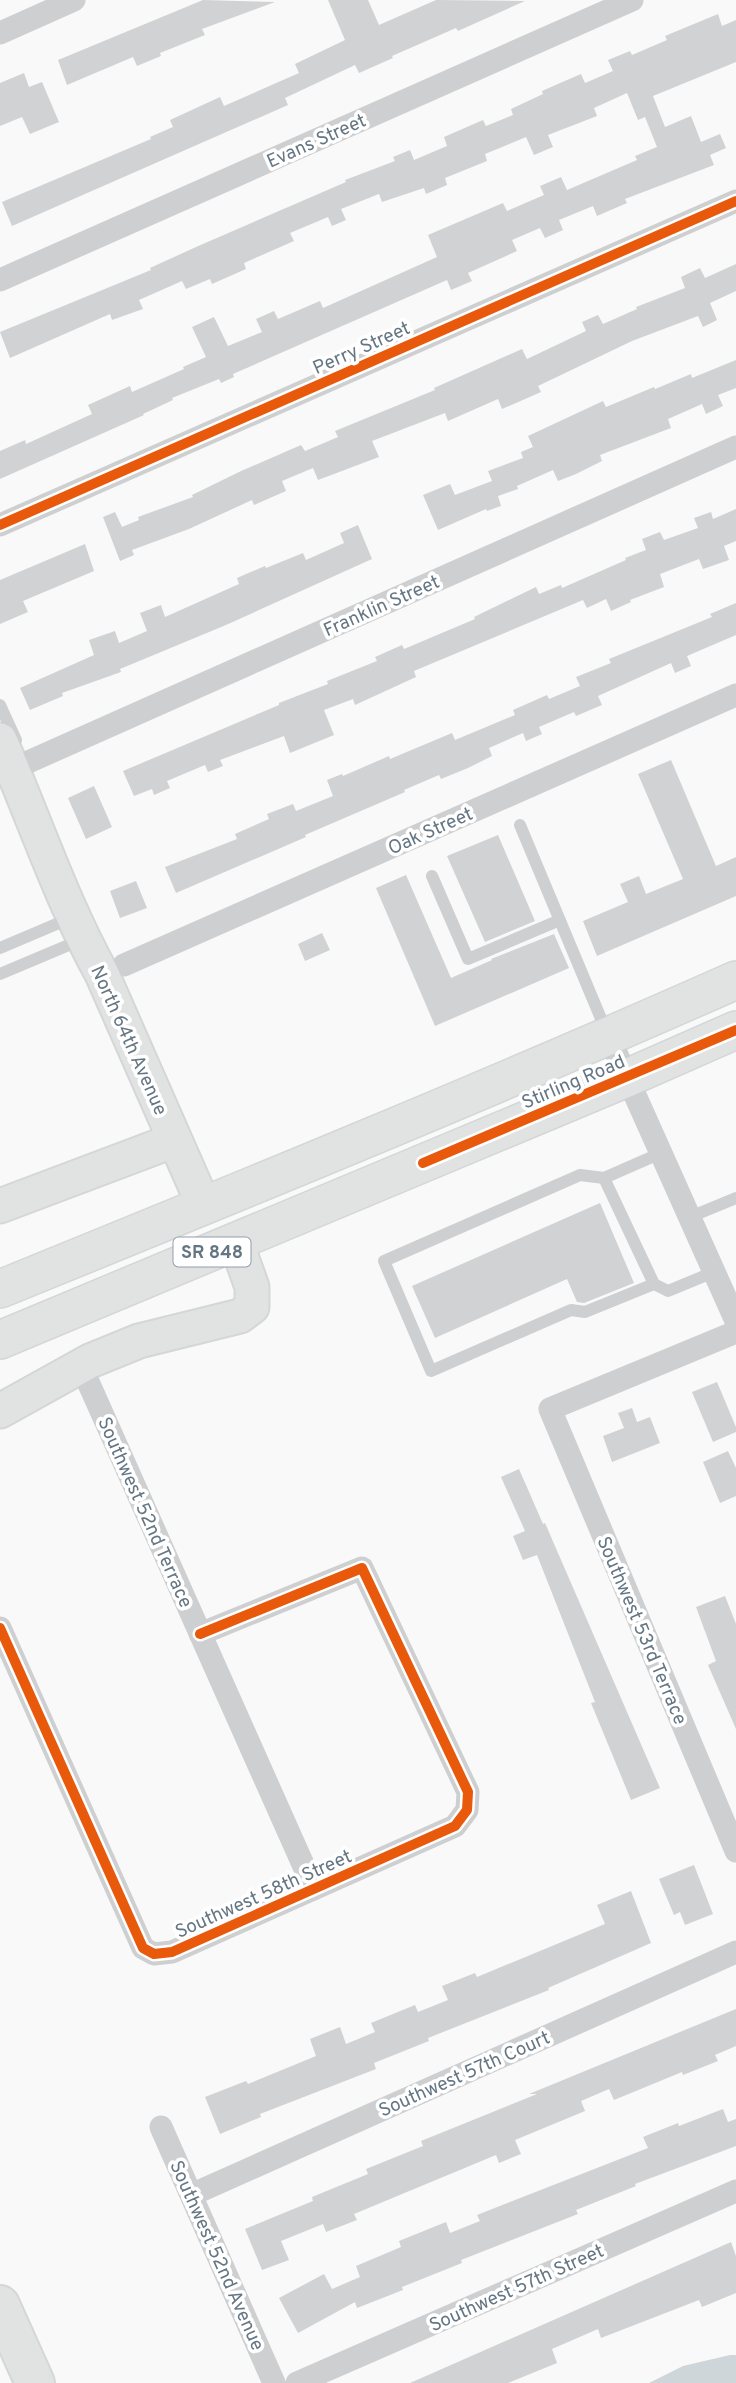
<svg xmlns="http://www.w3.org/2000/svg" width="736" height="2383" font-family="Overpass,sans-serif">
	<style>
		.water { fill: #ced6d9 }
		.building { fill: #d0d2d3 }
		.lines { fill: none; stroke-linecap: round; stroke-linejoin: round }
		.secondary-casing { stroke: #d5d6d7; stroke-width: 37 }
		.primary-casing { stroke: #d5d6d7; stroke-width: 40 }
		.highway-casing { stroke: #d5d6d6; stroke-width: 42 }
		.lane { stroke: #cecfd0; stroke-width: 12 }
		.street { stroke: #cecfd0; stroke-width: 23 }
		.secondary { stroke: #e1e2e2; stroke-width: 33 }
		.primary { stroke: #e1e2e2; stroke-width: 37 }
		.highway { stroke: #e1e2e2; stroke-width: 38 }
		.cycleway-casing { stroke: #fff; stroke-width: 15 }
		.cycleway { stroke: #e8590c; stroke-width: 10 }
		.labels { text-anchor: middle; stroke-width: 7; stroke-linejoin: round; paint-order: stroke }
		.shield { fill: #fff; stroke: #939fa8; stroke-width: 2 }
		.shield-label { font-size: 18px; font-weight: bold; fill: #657683 }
		.street-label { font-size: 19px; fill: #657683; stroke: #fff }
	</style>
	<rect width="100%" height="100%" fill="#f9f9f9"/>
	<!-- water -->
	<path class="water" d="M730,2355H736V2383H649L683,2366Z"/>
	<!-- building -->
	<path class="building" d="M203,0L275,2L202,29L205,35L160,53L161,56L137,66L133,57L67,85L58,60Z
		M328,0H368L379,25L436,0L525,1L458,31L456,28L392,56L393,58L359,73L355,65L285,98L288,105L12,226L2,202L151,139L150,137L173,127L170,120L220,97L224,106L299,73L295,64L345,40Z
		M718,14L722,26L736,20V62L653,96L665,127L691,116L701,142L720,134L726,148L710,155L714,165L625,199L627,203L597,216L593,206L559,220L563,230L545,238L540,228L512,240L517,251L468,273L472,281L451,290L447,280L233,374L234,377L221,383L219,379L172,398L173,400L143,414L144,415L0,479V451L25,440L26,444L92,414L88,405L130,386L132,392L184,369L183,367L206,357L192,327L214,317L228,346L262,332L256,319L274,311L278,319L320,301L323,308L437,257L428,235L503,203L507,211L544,195L540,186L561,177L567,190L637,160L635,156L657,147L645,117L638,120L627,93L594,108L597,116L548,135L553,147L534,155L526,137L485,154L487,161L445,178L447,185L426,194L424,188L382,202L379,194L341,209L346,220L332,226L328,217L290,233L294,241L244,263L246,269L212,284L210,279L186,289L182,281L139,300L143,309L112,320L110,314L10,358L0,332L151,270L150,268L196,247L346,182L345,180L395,161L393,157L410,150L414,160L447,146L444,137L483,120L486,126L513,115L511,109L543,94L542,91L567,80L581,74L585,83L613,71L608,60L630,51L632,55L667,40L665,36Z
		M24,73L29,87L42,82L59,122L30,134L22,117L0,126V83Z
		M736,264V291L710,303L717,320L703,327L698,316L632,341L538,386L541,392L502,409L498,399L448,421L445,413L372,441L379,457L318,480L313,468L282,481L286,491L254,505L252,500L189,529L132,550L134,555L120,561L103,517L115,512L122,527L139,520L138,517L193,497L192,495L239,472L301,445L305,451L338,437L335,431L435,390L434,388L522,349L527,359L586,331L582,322L598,315L603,324L637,309L636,307L685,288L681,277L700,268L705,278Z
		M736,360V388L718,395L723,406L706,414L702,404L668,419L671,428L600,455L602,461L576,474L558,481L553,470L517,486L518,489L498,496L501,506L487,511L486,509L438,530L423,495L450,484L455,495L492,481L488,471L523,458L521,452L533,447L528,436L603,401L606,407L654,387L655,389L691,374L692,378Z
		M736,509V541L724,546L729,560L703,569L699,559L660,574L664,587L630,600L631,602L611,611L606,599L587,608L583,600L414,671L416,677L355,705L353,699L324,710L334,735L290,753L284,736L220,760L223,766L208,772L205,765L167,781L170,788L154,795L152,789L134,796L123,771L279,705V703L328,684L327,681L377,661L375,657L402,645L404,649L475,619L474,617L536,587L539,594L561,585L562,588L626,560L625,558L646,550L642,539L660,532L664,540L698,528L694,518L711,512L713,519Z
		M358,525L372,559L226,625L120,669L121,672L62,693L63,696L30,710L20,688L94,655L89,640L115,631L119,643L147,631L140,613L161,605L165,617L239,584L237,578L265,566L266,568L303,553L306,560L344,543L340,533Z
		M85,544L94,571L23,601L28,612L0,624V580Z
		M736,603V635L687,656L691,666L675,673L671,663L598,696L602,705L576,716L574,712L539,727L542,734L526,741L523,733L489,748L492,756L468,768L441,779L439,775L404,790L405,792L305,835L306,837L176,893L165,867L237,839L235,834L269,819L267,814L293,804L296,811L333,796L327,780L342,774L343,776L389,756L390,759L452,733L455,740L515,715L513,710L547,695L549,699L580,686L576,677L611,663L609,659L712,617L710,614Z
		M671,760L716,866L736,857V896L597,956L583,921L628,902L620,884L639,876L646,894L683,879L638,774Z
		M94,786L112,827L86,839L68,798Z
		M498,835L535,921L485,942L447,856Z
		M406,875L451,978L492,960L491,959L554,934L569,968L435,1026L376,888Z
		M136,881L147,908L120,918L110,891Z
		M322,933L330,950L305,961L298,944Z
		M600,1203L634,1283L584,1303L577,1302L567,1279L435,1338L412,1286Z
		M717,1382L736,1427V1432L713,1442L692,1392Z
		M632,1408L637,1422L650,1417L660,1443L612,1462L603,1436L624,1428L618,1413Z
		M728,1451L736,1468V1496L720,1503L703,1462Z
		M519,1469L543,1524L545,1523L660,1788L631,1800L591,1703L595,1702L537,1555L523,1560L513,1536L525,1531L501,1477Z
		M725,1596L736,1624V1729L708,1665L716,1661L696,1607Z
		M694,1865L713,1914L685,1925L680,1912L674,1915L659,1879Z
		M631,1891L651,1943L548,1988L549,1990L428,2038L429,2041L374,2063L376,2069L260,2114L261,2117L220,2134L205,2097L246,2081L248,2084L316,2056L310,2039L340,2027L346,2044L375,2032L371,2023L415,2005L418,2012L448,2000L442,1986L475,1973L477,1977L605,1924L597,1905Z
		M736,2009V2046L715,2055L718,2061L683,2075L682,2072L614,2100L609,2089L581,2101L585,2111L515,2140L521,2154L499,2163L496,2155L354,2214L357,2220L326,2232L323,2224L281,2241L289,2260L262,2270L245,2229L313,2201L312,2197L368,2174L366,2169L423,2146L421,2141L537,2094H529Z
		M723,2109L728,2122L736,2119V2146L635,2184L636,2186L576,2210L578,2214L461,2260L462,2263L402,2287L403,2290L357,2308L355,2302L298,2333L279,2298L324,2274L332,2289L360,2277L356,2266L401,2247L399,2241L446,2222L450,2233L480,2221L477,2215L648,2148L643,2137L678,2123L679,2126Z
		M731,2242L736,2256V2293L702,2307L699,2300L601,2338L598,2329L552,2349L557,2363L508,2383H410Z"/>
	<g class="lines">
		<!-- secondary casing -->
		<g class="secondary-casing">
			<path id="secondary" d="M0,740C34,818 61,900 102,974L204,1206
				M0,1206L175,1140
				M0,1411L90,1361L139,1341L240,1316L252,1307V1287L236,1242"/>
		</g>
		<!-- primary casing -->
		<g class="primary-casing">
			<path id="primary" d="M0,1289C246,1189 493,1088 736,980
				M0,1340L627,1078L736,1030"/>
		</g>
		<!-- highway casing -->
		<g class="highway-casing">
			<path id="highway" d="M0,2305L35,2383"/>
		</g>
		<!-- lane -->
		<path class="lane" d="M0,705L16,740
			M520,825L607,1033
			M432,876L468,959L560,920
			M0,948L73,917
			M0,974L83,939
			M604,1178L654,1284L668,1291L714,1272
			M690,1217L736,1198
			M654,1284L585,1312L571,1310L431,1371L384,1261L580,1175L604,1178L661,1153"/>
		<!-- street -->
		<path class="street" d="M0,33L74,0
			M0,280L632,0
			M0,525L736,201
			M26,763L736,447
			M124,965L736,695
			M609,1037L736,1321
			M736,1332L550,1409L736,1851
			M81,1366L314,1889
			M0,1628L143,1948L154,1954L172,1952L455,1826L467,1810L468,1792L362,1568L200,1634
			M161,2127L274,2383
			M191,2195L736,1952
			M297,2383L736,2191"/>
		<!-- secondary -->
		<use href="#secondary" class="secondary"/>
		<!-- primary -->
		<use href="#primary" class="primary"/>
		<!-- highway -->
		<use href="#highway" class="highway"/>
		<!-- cycleway casing -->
		<g class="cycleway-casing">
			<path id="cycleway" d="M0,525L736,201
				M423,1163L736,1030
				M0,1628L143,1948L154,1954L172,1952L455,1826L467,1810L468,1792L362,1568L200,1634"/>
		</g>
		<!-- cycleway -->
		<use href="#cycleway" class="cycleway"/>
	</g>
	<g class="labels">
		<!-- shield labels -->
		<rect class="shield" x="173.5" y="1237.5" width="77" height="29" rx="5"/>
		<g class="shield-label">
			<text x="212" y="1258">SR 848</text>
		</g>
		<!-- street labels -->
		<g class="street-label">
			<text transform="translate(316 140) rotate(-24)" y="7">Evans Street</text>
			<text transform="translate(361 347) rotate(-24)" y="7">Perry Street</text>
			<text transform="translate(381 605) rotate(-24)" y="7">Franklin Street</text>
			<text transform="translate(430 830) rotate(-24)" y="7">Oak Street</text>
			<text transform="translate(130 1040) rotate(66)" y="7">North 64th Avenue</text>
			<text transform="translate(573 1081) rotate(-23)" y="7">Stirling Road</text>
			<text transform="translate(146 1512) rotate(66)" y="7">Southwest 52nd Terrace</text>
			<text transform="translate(643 1630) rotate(67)" y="7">Southwest 53rd Terrace</text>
			<text transform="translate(263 1893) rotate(-24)" y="7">Southwest 58th Street</text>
			<text transform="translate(464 2073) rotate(-24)" y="7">Southwest 57th Court</text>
			<text transform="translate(218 2255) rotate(66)" y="7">Southwest 52nd Avenue</text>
			<text transform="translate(516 2287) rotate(-24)" y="7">Southwest 57th Street</text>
		</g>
	</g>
</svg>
